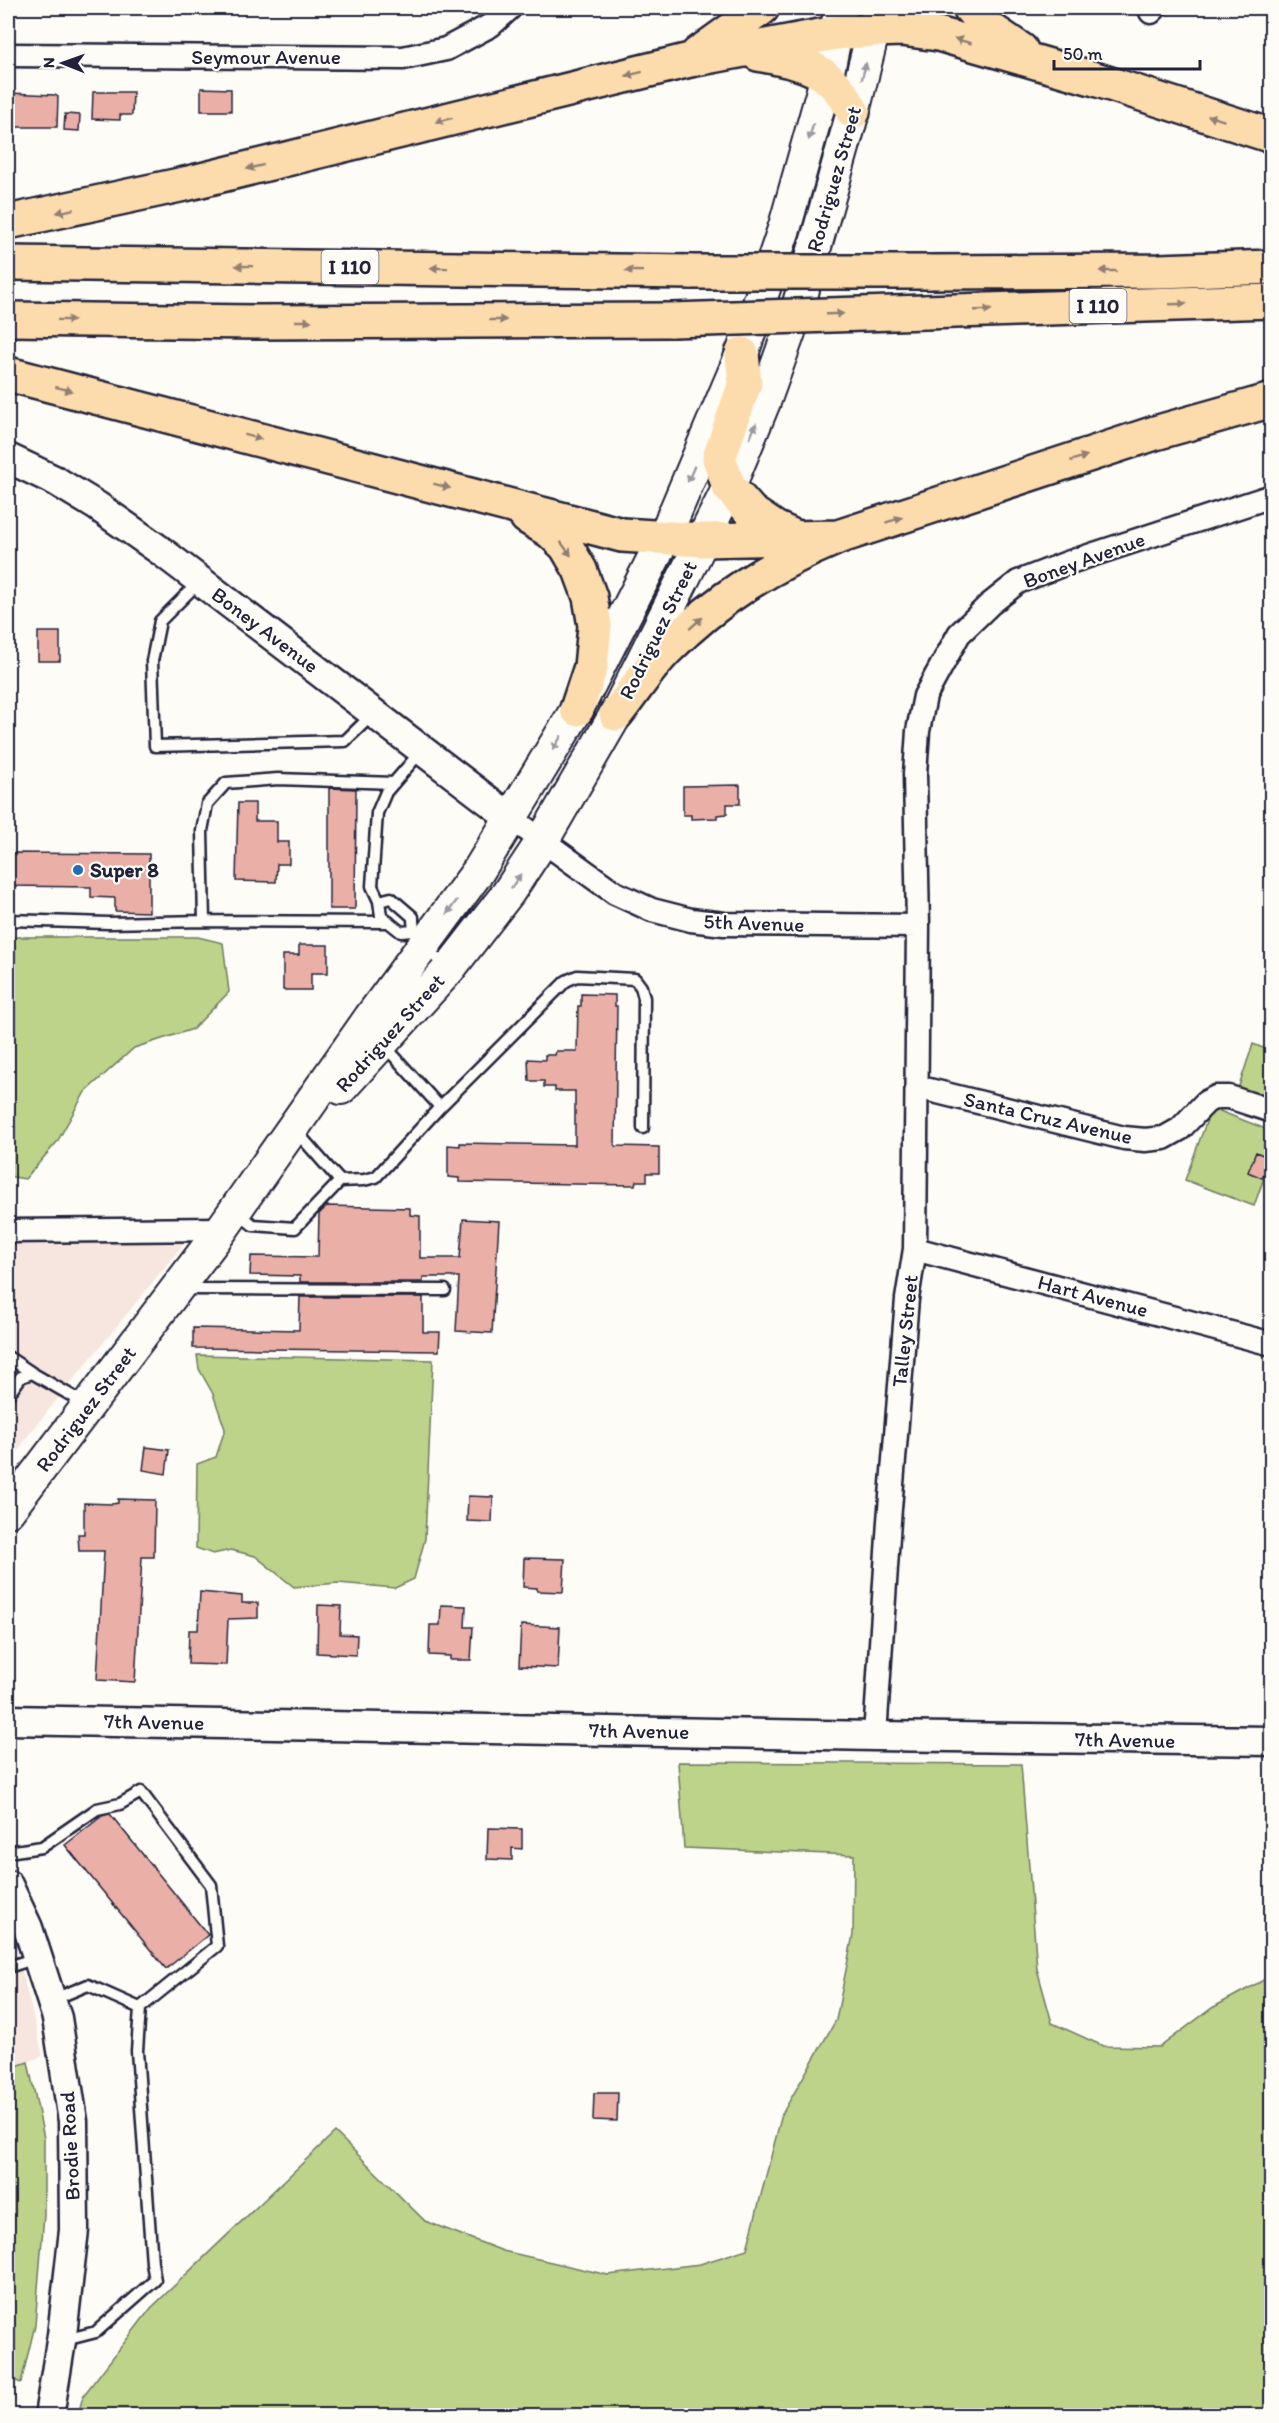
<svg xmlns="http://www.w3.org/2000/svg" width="1279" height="2423" font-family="Itim,sans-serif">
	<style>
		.built { fill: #f7e5df }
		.green { fill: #bcd389; stroke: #6f7a62; stroke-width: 1.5 }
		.building { fill: #eaafa7; stroke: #22223b; stroke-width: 1.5 }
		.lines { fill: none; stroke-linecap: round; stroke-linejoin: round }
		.service-casing { stroke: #22223b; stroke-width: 15 }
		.minor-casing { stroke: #22223b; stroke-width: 27 }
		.tertiary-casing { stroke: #22223b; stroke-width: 33 }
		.secondary-casing { stroke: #22223b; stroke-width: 36 }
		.motorway-casing { stroke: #22223b; stroke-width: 38 }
		.service { stroke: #fdfcf7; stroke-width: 10 }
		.minor { stroke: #fdfcf7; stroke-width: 22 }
		.tertiary { stroke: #fdfcf7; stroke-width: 28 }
		.secondary { stroke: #fdfcf7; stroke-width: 32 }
		.motorway { stroke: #fcdcac; stroke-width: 33 }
		.motorway-bridge-casing { stroke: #22223b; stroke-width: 38; stroke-linecap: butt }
		.motorway-bridge { stroke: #fcdcac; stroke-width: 33 }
		.oneway { fill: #8f7f74 }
		.oneway2 { fill: #9a9aa2 }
		.poi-dot { fill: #1f6fb2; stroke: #fdfcf7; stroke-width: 2 }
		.labels { text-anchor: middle; stroke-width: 4.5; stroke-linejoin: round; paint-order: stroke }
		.shield { fill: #fdfcf7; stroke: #646373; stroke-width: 1.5 }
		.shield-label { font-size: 20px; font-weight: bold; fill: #22223b }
		.street-label { font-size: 21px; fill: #22223b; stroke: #fdfcf7 }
		.poi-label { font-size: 21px; font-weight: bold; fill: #22223b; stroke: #fdfcf7; text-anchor: start }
	</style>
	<rect width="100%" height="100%" fill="#fdfcf7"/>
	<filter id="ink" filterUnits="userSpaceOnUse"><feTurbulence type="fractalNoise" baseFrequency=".0167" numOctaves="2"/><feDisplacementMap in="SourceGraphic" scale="12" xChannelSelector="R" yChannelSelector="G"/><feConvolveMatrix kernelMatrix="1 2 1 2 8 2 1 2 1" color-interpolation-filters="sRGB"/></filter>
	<g filter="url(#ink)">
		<!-- built -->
		<path class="built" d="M191,1235L29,1434L8,1467V1237Z
			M8,1922L12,1932L43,2056L8,2069Z"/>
		<!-- green -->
		<path class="green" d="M8,937H198L223,943L229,992L193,1029L134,1048L85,1092L57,1142L25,1179L8,1176Z
			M1253,1044L1271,1051V1104L1237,1092Z
			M1217,1110L1271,1131V1158L1254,1206L1185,1180L1210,1112Z
			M197,1355L433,1360L425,1539L414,1579L395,1588L338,1583L294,1587L255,1556L231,1550L213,1554L196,1548L197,1464L216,1457L225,1429L213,1394L199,1369Z
			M678,1762L1021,1764L1037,1969L1052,2023L1103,2046L1160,2047L1212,2008L1271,1976V2415H78L83,2396L151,2308L335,2132L425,2221L503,2251L608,2275L700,2264L747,2249L782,2114L836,2020L853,1935L854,1855L684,1848Z
			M28,2062L44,2138V2215L35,2325L21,2383L8,2378V2069Z"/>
		<!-- building -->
		<path class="building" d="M201,88L231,89V111H201Z
			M93,92H133L132,115H120V120L92,119Z
			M8,93L55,95L58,97L57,127H8Z
			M65,114L80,115L79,131L64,130Z
			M38,632H60V661H38Z
			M740,785V804H727V814L717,815V818L691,819V815H683V786Z
			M329,788L356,789L355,909H329Z
			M238,803H255V821H277V842H289V864H277L276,882L236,881Z
			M8,853L149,854V912L115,911V898L91,897V887L8,886Z
			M299,945H328V973H311V990H283V955H299Z
			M581,994L615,995V1006H617L615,1146L659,1147V1173H647V1181H636L635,1185L459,1182V1178L448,1177V1145L460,1146V1143L575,1145V1091H555V1087H544V1081H529L528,1059L545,1060V1055H555L556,1051H577L578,1006H581Z
			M1256,1152L1270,1158L1262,1178L1248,1172Z
			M327,1206L410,1208V1215L420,1216V1258H460L463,1219L499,1221L492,1333L456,1331L459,1277H423V1282H300V1276L250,1275L251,1256L318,1257L319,1214Z
			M300,1297H423V1332H440L439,1351L193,1348V1328L299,1330Z
			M146,1447L169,1450L166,1474L143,1470Z
			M468,1496L493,1497L492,1522L467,1521Z
			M118,1499L155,1500L154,1557H142L135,1682L97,1680L104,1551H79L78,1534H84V1503L112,1504L118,1503Z
			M524,1558L565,1559L563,1592L537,1591V1588L523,1587Z
			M200,1592L242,1596V1603H258V1618L228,1619L226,1665L188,1664L189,1630H198Z
			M318,1605L341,1606L340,1634L357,1635L356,1655L317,1653Z
			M441,1605L466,1606L465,1627H473L471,1660H450V1656L429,1655L430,1625H440Z
			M521,1625L560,1627L558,1668L519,1666Z
			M110,1814L208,1935L166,1969L65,1845L102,1816Z
			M488,1828L522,1829V1849L512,1848V1860L487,1859Z
			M594,2093H618L617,2121L593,2120Z"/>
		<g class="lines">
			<!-- service casing -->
			<g class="service-casing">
				<path id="service" d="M200,581L160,621L152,661L155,746L345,741L372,715
					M379,901L372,886L377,813L386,792L422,750
					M8,920L109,923L204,921
					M389,922L204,921L202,831L207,804L226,783L278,779L394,783
					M412,931L401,932L381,916L379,901L391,898L413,917C412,942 429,951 446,966
					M384,1045L440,1107L566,981L577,976L635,979L641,987L644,998L643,1128
					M296,1131L340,1181L364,1180L376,1177L440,1107
					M237,1212L253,1225L295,1228L340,1181
					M183,1289L445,1290
					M8,1357L32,1373
					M8,1395L21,1377L32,1373L86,1404
					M8,1852L42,1847L97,1809L120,1804L141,1792L211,1885L217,1946L140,2008L137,2051L152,2263L155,2280L96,2332L65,2340
					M8,1967L36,1958
					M52,2000L88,1985L140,2008"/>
			</g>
			<!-- minor casing -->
			<g class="minor-casing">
				<path id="minor" d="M1151,12L1155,8
					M8,55L403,58L446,49L491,25L510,8
					M511,818L615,893L652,910L691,920L724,924L918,926
					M917,1087L1124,1138L1145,1140L1164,1138L1180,1129L1206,1102L1216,1097H1229L1272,1111
					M8,1231L222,1229
					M915,1249L1272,1344
					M875,1736L889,1521L907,1299L915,1249L918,926L915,774L918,731L925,696L959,634L989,605L1018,582L1067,563L1272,496"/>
			</g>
			<!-- tertiary casing -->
			<g class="tertiary-casing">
				<path id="tertiary" d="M8,458L56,481L97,506L161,551L511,818
					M8,1720L875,1736L1272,1741
					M8,1885L28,1928L57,2018L73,2121L74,2230L62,2335L49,2416"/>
			</g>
			<!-- secondary casing -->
			<g class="secondary-casing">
				<path id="secondary" d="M341,1088L449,969L508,893L543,840L616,714L729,487L764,402L798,307L853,112L879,8
					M8,1511L222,1229L370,1018L479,870L577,709L664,538L742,354L785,226L827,76L841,8"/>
			</g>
			<!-- motorway casing -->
			<g class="motorway-casing">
				<path id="motorway" d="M970,8L987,27L1021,50
					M698,54L762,8
					M758,54C804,63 831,67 853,112
					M8,222L189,183L690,60L836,33L874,30L902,29L938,34L1095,79L1272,136
					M8,263L693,272
					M927,272L1159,271L1272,267
					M925,312L1272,301
					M8,319L256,322L672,320
					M742,354L745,383L719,458L729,487L751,512L775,528L795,537
					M8,374L622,535L702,540L838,537
					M527,517L550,531L566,546L580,570L590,597L595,626L591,667L577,709
					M616,714C633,693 648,668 667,649C719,597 771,565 838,537L1155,433L1272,400"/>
			</g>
			<!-- service -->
			<use href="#service" class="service"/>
			<!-- minor -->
			<use href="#minor" class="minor"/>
			<!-- tertiary -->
			<use href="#tertiary" class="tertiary"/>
			<!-- secondary -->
			<use href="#secondary" class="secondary"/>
			<!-- motorway -->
			<use href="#motorway" class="motorway"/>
			<!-- motorway-bridge casing -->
			<g class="motorway-bridge-casing">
				<path id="motorway-bridge" d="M693,272H927
					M672,320L925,312"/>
			</g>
			<!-- motorway-bridge -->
			<use href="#motorway-bridge" class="motorway-bridge"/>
		</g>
		<!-- one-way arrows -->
		<defs><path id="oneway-solid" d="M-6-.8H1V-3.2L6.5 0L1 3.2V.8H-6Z" transform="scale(1.5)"/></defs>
		<g class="oneway">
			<use href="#oneway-solid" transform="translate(963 41) rotate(-164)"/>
			<use href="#oneway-solid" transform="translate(634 74) rotate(166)"/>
			<use href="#oneway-solid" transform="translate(1216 118) rotate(-162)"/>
			<use href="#oneway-solid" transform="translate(444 120) rotate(166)"/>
			<use href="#oneway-solid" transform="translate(255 167) rotate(166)"/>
			<use href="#oneway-solid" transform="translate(65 211) rotate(168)"/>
			<use href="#oneway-solid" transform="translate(244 266) rotate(-179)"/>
			<use href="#oneway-solid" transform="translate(439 268) rotate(-179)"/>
			<use href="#oneway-solid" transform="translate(634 271) rotate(-179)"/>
			<use href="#oneway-solid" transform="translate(1108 271) rotate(180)"/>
			<use href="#oneway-solid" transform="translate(1178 304) rotate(-2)"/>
			<use href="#oneway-solid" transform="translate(983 310) rotate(-2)"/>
			<use href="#oneway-solid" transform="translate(835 314) rotate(-2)"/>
			<use href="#oneway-solid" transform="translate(66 320) rotate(1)"/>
			<use href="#oneway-solid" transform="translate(498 320)"/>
			<use href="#oneway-solid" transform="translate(303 321)"/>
			<use href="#oneway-solid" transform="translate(64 389) rotate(14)"/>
			<use href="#oneway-solid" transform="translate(253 437) rotate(15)"/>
			<use href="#oneway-solid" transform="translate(1079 458) rotate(-18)"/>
			<use href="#oneway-solid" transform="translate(442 486) rotate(15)"/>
			<use href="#oneway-solid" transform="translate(894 520) rotate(-17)"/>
			<use href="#oneway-solid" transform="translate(566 549) rotate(53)"/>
			<use href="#oneway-solid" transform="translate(696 623) rotate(-42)"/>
		</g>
		<g class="oneway2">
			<use href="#oneway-solid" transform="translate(864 71) rotate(-75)"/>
			<use href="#oneway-solid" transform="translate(811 132) rotate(106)"/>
			<use href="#oneway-solid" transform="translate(753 431) rotate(-68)"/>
			<use href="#oneway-solid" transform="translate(691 474) rotate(113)"/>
			<use href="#oneway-solid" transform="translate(557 743) rotate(121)"/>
			<use href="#oneway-solid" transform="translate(516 881) rotate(-56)"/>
			<use href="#oneway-solid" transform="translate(452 907) rotate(126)"/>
		</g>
	</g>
	<!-- markers -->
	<circle class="poi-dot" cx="78" cy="870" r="6"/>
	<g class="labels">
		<!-- shield labels -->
		<g class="shield">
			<rect x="321.5" y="250" width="57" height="34" rx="4.5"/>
			<rect x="1069.5" y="289" width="57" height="34" rx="4.5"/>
		</g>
		<g class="shield-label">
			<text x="350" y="274">I 110</text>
			<text x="1098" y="313">I 110</text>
		</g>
		<!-- street labels -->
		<g class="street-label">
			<text x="266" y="64">Seymour Avenue</text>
			<text transform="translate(834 179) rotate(-74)" y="7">Rodriguez Street</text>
			<text transform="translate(1084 560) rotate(-20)" y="7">Boney Avenue</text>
			<text transform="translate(265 630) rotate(37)" y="7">Boney Avenue</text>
			<text transform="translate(658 630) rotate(-64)" y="7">Rodriguez Street</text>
			<text transform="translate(754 923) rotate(2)" y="7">5th Avenue</text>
			<text transform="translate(390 1033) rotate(-48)" y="7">Rodriguez Street</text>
			<text transform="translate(1048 1118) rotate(13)" y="7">Santa Cruz Avenue</text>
			<text transform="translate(1093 1296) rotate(15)" y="7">Hart Avenue</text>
			<text transform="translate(905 1331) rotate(-84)" y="7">Talley Street</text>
			<text transform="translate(86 1409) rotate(-53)" y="7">Rodriguez Street</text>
			<text transform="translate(154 1722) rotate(1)" y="7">7th Avenue</text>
			<text transform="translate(639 1731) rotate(1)" y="7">7th Avenue</text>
			<text transform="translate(1125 1740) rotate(1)" y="7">7th Avenue</text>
			<text transform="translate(70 2146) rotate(-93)" y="7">Brodie Road</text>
		</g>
		<!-- poi labels -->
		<g class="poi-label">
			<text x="90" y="877">Super 8</text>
		</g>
	</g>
	<!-- margin -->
	<rect width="1279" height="2423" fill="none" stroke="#fdfcf7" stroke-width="30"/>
	<rect x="15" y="15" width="1249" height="2393" fill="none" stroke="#22223b" stroke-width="2" filter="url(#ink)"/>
	<!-- north arrow -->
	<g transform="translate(63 63) rotate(271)" stroke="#fdfcf7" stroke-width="4.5" paint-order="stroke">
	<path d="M0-4.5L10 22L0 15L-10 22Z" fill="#22223b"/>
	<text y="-9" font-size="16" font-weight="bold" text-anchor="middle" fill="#22223b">N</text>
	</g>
	<!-- scale -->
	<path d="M1054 60v9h146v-9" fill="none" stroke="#22223b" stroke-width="3"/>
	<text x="1063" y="60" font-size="18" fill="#22223b" stroke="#fdfcf7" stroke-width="4.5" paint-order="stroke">50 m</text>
</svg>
